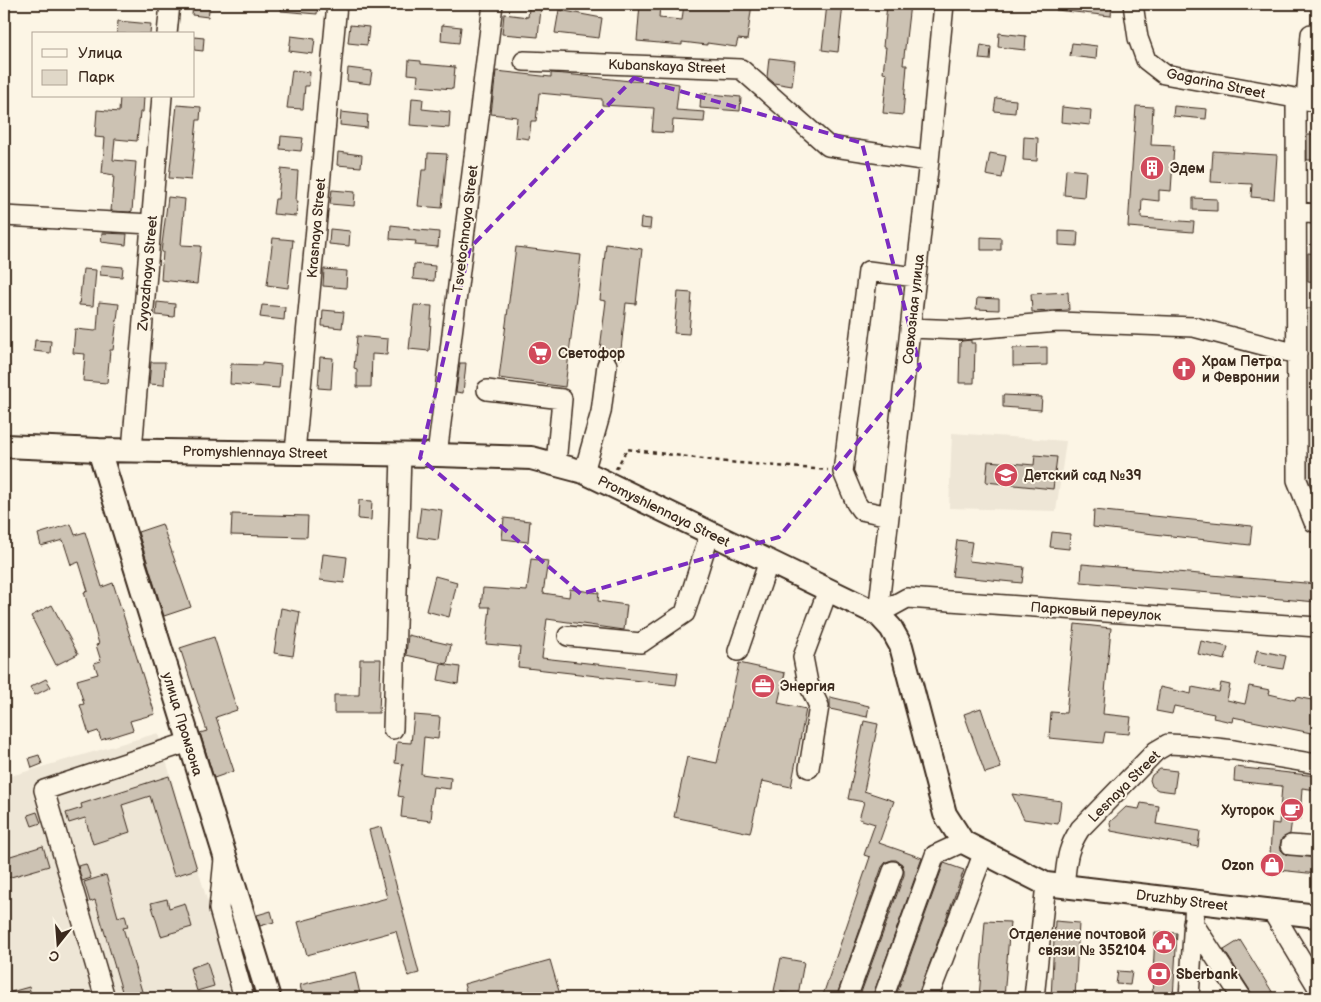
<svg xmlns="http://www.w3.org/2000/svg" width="1321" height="1002" font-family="'Balsamiq Sans',sans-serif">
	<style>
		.built { fill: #eee6d6 }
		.green { fill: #e0d8c8; stroke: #8e8173 }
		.building { fill: #ccc2b3; stroke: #3b2a1e }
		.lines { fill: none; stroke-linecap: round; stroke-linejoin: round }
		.minor-casing { stroke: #3b2a1e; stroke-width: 22 }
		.major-casing { stroke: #3b2a1e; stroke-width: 26 }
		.path { stroke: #3b2a1e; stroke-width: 2.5; stroke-dasharray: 4 4; stroke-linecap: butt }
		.minor { stroke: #fcf5e5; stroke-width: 19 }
		.major { stroke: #fcf5e5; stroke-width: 22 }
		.marked { fill: none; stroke: #7b2cbf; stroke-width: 4; stroke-dasharray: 10 6; stroke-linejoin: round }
		.labels { text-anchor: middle; stroke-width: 4; stroke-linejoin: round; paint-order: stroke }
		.street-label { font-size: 14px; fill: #3b2a1e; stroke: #fcf5e5 }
		.poi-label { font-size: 14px; font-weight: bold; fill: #3b2a1e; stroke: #fcf5e5; text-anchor: start }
	</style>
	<rect width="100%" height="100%" fill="#fcf5e5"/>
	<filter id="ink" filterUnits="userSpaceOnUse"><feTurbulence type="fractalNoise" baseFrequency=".02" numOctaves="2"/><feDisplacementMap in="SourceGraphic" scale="10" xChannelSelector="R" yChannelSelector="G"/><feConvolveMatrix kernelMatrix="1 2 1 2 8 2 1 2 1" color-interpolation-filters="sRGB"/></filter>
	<g filter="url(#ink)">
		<!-- built -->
		<path class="built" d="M952,433L1066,441L1056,511L949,508Z
			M158,733L212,917L230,913L253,998H4V778Z"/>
		<!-- green -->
		<path class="green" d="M1297,308L1317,309V523L1297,480Z"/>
		<!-- building -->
		<path class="building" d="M193,4H210L208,17L192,15Z
			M282,4H318L317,14L281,11Z
			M640,4H660L659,18L682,20L684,4H752L747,40L738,39L736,47L707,43V45L682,42V45L637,41Z
			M827,4H843L838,52L822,50Z
			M887,4H910L903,65H907L903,115L883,113L887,74L883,73L886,47H883Z
			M1056,4H1112L1111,16L1056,10Z
			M529,8L541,9L538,37L502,34L504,14L528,17Z
			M559,10L602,18L599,38L555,33Z
			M118,21L151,24L150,34H117Z
			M350,25L369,27L367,45L348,43Z
			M442,25L461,27L459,43L441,41Z
			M999,33L1026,36L1025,50L998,47Z
			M291,36L315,39L313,54L289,51Z
			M194,37L204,38L203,51L194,50Z
			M1072,43L1097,46L1096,59L1070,56Z
			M981,45L991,47L990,60L979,59Z
			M769,58L795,61L792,86L774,83L767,77Z
			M409,60L421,61V64L455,67L453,89L417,86L418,75L408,74Z
			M348,68L372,71L370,84L347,81Z
			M292,70L310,72L309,86H305L303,109L287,108Z
			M496,71L551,77V73L565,74L630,81L659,82L660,81L679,84L676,110L705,112L704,122L673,120L672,133L652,132L654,108L602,105V99L539,93L536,121H531L529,139L515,137L517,117L491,114Z
			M701,93L741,97L740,111L700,108Z
			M120,96L144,97L143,112H140L137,141L115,139L113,160L136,162L132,211L129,212L111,211L114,175L102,173L105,138L95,137L97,110L119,112Z
			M412,98L423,99L422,109L450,112L449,128L410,125Z
			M996,98L1016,100L1015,113L994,111Z
			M177,105L201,107L200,120H197L191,180L169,178Z
			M1136,106L1153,107L1151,145L1174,146L1171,191L1159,190V201L1142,199L1141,218L1194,222L1193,232L1128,227Z
			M1174,106L1207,109L1206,119L1173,116Z
			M1062,107L1091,110L1090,125L1061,122Z
			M341,112L368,115L367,128L340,125Z
			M1307,135H1313L1314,160H1307Z
			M281,136L303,138L301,151L280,149Z
			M1024,137L1038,138L1037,161L1023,160Z
			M1213,151L1277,155L1274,199L1251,197L1252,184L1211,182Z
			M338,152L362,155L361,167L337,165Z
			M428,153L447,154L442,208L418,206L422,170H427Z
			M990,153L1006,156L1002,178L986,175Z
			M281,169L298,171L296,201H298L296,216L273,214L275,199H278Z
			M1066,169L1086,171L1084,197L1064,195Z
			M332,190L355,192L354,206L330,204Z
			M168,197L185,199L181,245L201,246L197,284L161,280L163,252H161Z
			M1193,198L1217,199V211L1193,210Z
			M641,218L651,219L650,229L640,228Z
			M391,225L409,227V229L439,232L438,247L415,245L416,241L390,239Z
			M330,229L350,231L349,246L329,244Z
			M1059,231L1078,232L1077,246L1059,245Z
			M102,233L127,234L126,245L101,242Z
			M981,237L1001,238V250H981Z
			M273,238L293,240L288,288L267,285Z
			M606,244L642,249L636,304L626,303L620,359L608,354L599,357L606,301L600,300Z
			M516,247L581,255L565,387L499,378Z
			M1308,253L1317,254V283L1308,282Z
			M414,264L435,266L434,281L413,279Z
			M101,265L123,267L122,277L100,275Z
			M83,269L96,270L93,306L79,305Z
			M324,269L347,271L346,288L323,286Z
			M678,292L692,293L689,334L674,333Z
			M1068,292L1069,310L1032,312L1031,294Z
			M977,298L999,299V310L976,309Z
			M99,302L119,304L113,350H110L107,383L83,381L85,354L73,353L75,329L95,331L97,330Z
			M157,302L175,304L174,317L156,315Z
			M262,305L285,307L284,320L260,317Z
			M414,305L432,306L429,351L409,349Z
			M323,310L344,312L342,328L322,326Z
			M357,336L388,339L387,355L372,354L371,387H357V369L354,368Z
			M35,340L51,341L50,353L34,351Z
			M971,340V343H975L974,383H959L960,343L962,341Z
			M1047,347V365L1013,366V348Z
			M320,357L333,358L331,389L318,388Z
			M151,362H165L164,385L149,384Z
			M262,363L281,365L279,388L230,384L231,364L262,365Z
			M460,363H466L463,393L456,392Z
			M1003,395L1042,397L1041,410L1003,407Z
			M1035,455L1057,457L1053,489L986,482L988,461L1034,465Z
			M359,500L372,501L371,520L358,519Z
			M421,507L442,510L438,540L417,537Z
			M1094,510L1252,526L1250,545L1093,527Z
			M232,514L308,516L307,537L231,535Z
			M504,518L530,521L528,542L502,539Z
			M71,524L75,535L85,532L102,587L113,583L155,714L130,721L133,730L101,740L98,731L89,734L80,705L84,704L77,680L98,674L94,663L101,661L96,645L99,644L84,592L88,591L79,562L71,565L63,540L41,546L38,534Z
			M162,524L191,607L164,616L138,532Z
			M1052,532L1070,534L1069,549L1050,547Z
			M957,540L972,542L969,561L1024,567L1022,583L952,576Z
			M323,554L347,557L344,583L320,580Z
			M531,559L548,561L543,593L569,597L570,589L599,593L598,601L627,605L624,630L547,619L542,658L678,673L676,685L518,667L520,647L486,644L490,607H481L483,588L527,591Z
			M1082,564L1317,584V602L1081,582Z
			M435,576L457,582L449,617L426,611Z
			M52,605L78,654L56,665L31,616Z
			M281,608L300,612L293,656L274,653Z
			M1075,624L1111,628L1103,714L1131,717L1129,734L1105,732L1103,743L1049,738L1051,712L1066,713Z
			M408,635L451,645L447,664L406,655Z
			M214,637L237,710L216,717L234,771L214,778L200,733L207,731L180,648Z
			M1201,641L1228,647L1225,660L1198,654Z
			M1257,650L1286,656L1283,669L1254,664Z
			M360,659H381L379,713H334V695H359Z
			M739,663L785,673L778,703L806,709L791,787L762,781L750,833L674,817L687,757L717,763Z
			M441,664L460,667L458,684L438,680Z
			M46,679L51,687L35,695L30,687Z
			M1221,683L1230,685L1227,700L1245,704L1249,686L1270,690L1269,694L1295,700L1296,697L1317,701L1316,734L1233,717L1232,722L1213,718L1214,714L1174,706L1172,714L1156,711L1160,687L1191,694L1192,687L1219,692Z
			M830,697L869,706L867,717L830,709Z
			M981,708L1001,768L985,773L964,714Z
			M414,715L440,717L438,739L424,737L421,774L451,778L450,789L433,787L430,810H432L431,821L401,817L403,797L398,796L403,764L395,763L397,742L411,743Z
			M864,721L878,724L864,791L894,801L879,843L922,858L872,998H859L904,875V870L902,864L896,860H892L886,862L882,867L836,998H822L870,857L864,855L875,824L859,819L864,802L848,799Z
			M39,755L42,764L32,768L29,758Z
			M1235,767L1317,776V790L1302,788L1300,819H1292L1290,834L1282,838L1280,845L1281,850L1285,854L1317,858V874L1269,869L1272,823L1279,824L1282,786L1234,781Z
			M1160,769L1177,771L1174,792L1158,790L1152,786L1150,780L1152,775Z
			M169,776L197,869L174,876L150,796L122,805L130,832L93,844L85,818L69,823L66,813L82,808L81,804Z
			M1012,794L1061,801L1058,824L1024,819Z
			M1141,803L1159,806L1156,824L1200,831L1198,847L1111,831L1110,822L1126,807L1139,809Z
			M37,812L41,823L32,826L28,815Z
			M381,827L419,973L408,976L396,931L307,955L298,922L387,898L369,830Z
			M43,846L49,866L4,879V858Z
			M944,863L964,870L952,903L917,998H895Z
			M86,864L91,878L82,881L78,866Z
			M106,875L118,917L125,915L128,927L123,928L144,998H124L95,900L90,902L84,882Z
			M167,899L169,908L185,903L192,927L161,936L151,903Z
			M271,911L274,922L260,926L257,915Z
			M985,921L1010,922L1004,998H979Z
			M1055,921L1079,923L1075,998H1051Z
			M1155,932L1177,933L1173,998H1152Z
			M1240,940L1276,998H1253L1251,992L1224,950Z
			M781,958L804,962L798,995L774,991Z
			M550,960L561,998H468L464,984Z
			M207,962L214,986L197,991L190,968Z
			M1118,971L1132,972L1130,985L1116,984Z
			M355,972L361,998H303L300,985Z
			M29,987L32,998H4V994Z"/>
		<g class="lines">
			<!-- minor casing -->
			<g class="minor-casing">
				<path id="minor" d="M1133,4L1138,38L1146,60L1164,74L1317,102
					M167,34L170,4
					M524,61L741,69L828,146L929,161
					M1296,99L1297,480L1314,522
					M1306,100L1311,34L1317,35
					M1297,212L1317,214
					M4,216L151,224
					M910,328L961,330L1058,322L1194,327L1297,354
					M487,390L562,399L556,464
					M132,450L162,96
					M295,452L337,4
					M437,455L493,4
					M584,472L601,412L607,365
					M889,516L861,510L856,503L843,472L868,271L916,277
					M878,614L929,161L944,4
					M878,614L907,598L1317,627
					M568,636L641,643L685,613L710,533
					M738,651L769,561
					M393,729L401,454
					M809,768L819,706L808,683L803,657L828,590
					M1291,845L1317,847
					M224,859L219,909L244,998
					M1064,886C1067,861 1066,851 1080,829L1156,751L1168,744L1189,745L1234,750L1317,764
					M1272,911L1317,986
					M1193,923L1242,998
					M105,998L44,790L189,742
					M847,998L893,871
					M883,998L935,855L963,842
					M928,998L984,852
					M1034,998L1046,884
					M1189,998L1195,902"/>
			</g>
			<!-- major casing -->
			<g class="major-casing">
				<path id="major" d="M4,446L99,450L437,455L531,458L584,472L878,614L891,628L901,646L945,814L963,842L1046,884L1317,916
					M99,450L269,998"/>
			</g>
			<!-- path -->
			<path class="path" d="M616,469L627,449L727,462L828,470"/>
			<!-- minor -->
			<use href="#minor" class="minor"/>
			<!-- major -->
			<use href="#major" class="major"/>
		</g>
	</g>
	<!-- marked area -->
	<path class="marked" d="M634,78L862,143L920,367L779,537L581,594L420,458L470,248Z"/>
	<!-- icons -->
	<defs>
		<g id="building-disc" transform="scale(1.25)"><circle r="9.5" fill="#d1495b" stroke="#fcf5e5"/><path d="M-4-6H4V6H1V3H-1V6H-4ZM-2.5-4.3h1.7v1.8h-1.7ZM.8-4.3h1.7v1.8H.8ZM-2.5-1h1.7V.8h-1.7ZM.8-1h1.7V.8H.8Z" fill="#fff"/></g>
		<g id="supermarket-disc" transform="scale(1.25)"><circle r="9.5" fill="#d1495b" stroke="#fcf5e5"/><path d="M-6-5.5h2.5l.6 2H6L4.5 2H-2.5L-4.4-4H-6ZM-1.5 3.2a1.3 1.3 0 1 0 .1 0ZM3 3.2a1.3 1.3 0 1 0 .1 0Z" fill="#fff"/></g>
		<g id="church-disc" transform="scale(1.25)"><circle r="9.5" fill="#d1495b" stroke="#fcf5e5"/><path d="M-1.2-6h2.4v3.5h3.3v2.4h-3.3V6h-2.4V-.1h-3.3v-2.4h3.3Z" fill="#fff"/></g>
		<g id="school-disc" transform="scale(1.25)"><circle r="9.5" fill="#d1495b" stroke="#fcf5e5"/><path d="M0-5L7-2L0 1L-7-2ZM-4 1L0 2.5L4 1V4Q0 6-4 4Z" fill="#fff"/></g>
		<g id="office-disc" transform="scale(1.25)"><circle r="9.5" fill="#d1495b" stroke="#fcf5e5"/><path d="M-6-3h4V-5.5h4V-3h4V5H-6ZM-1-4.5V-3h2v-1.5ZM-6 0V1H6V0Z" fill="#fff"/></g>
		<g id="cafe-disc" transform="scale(1.25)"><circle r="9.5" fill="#d1495b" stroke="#fcf5e5"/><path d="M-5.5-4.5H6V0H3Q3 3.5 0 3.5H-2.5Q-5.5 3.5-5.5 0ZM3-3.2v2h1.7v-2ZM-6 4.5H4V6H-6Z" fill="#fff"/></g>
		<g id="shop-disc" transform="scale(1.25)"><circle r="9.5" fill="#d1495b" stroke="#fcf5e5"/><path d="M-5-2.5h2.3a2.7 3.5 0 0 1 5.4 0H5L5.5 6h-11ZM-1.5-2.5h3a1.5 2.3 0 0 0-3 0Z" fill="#fff"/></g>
		<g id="civic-disc" transform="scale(1.25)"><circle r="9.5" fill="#d1495b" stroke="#fcf5e5"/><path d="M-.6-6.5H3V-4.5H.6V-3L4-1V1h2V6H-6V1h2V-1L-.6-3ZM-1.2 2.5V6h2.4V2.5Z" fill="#fff"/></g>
		<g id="bank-disc" transform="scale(1.25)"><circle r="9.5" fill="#d1495b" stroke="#fcf5e5"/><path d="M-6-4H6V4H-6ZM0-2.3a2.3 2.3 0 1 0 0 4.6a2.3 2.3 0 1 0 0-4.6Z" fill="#fff"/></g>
	</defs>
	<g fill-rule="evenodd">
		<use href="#building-disc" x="1152" y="168"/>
		<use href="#supermarket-disc" x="540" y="353"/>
		<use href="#church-disc" x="1184" y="369"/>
		<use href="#school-disc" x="1006" y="475"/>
		<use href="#office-disc" x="763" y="686"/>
		<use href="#cafe-disc" x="1292" y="810"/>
		<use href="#shop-disc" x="1272" y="865"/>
		<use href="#civic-disc" x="1164" y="942"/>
		<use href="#bank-disc" x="1159" y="974"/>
	</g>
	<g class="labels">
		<!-- street labels -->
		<g class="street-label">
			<text transform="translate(667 66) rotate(2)" y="5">Kubanskaya Street</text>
			<text transform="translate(1216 83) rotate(12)" y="5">Gagarina Street</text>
			<text transform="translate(316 228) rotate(-85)" y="5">Krasnaya Street</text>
			<text transform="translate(465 229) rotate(-83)" y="5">Tsvetochnaya Street</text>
			<text transform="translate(147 273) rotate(-85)" y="5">Zvyozdnaya Street</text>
			<text transform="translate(913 309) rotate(-84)" y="5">Совхозная улица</text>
			<text transform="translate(255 452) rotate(1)" y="5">Promyshlennaya Street</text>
			<text transform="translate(664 511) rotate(26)" y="5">Promyshlennaya Street</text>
			<text transform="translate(1096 611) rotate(4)" y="5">Парковый переулок</text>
			<text transform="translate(183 724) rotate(73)" y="5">улица Промзона</text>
			<text transform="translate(1124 786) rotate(-45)" y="5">Lesnaya Street</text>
			<text transform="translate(1182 900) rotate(7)" y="5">Druzhby Street</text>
		</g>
		<!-- poi labels -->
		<g class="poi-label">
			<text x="1170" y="173">Эдем</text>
			<text x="558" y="358">Светофор</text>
			<text x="1202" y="366">Храм Петра<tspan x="1202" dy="16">и Февронии</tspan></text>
			<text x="1024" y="480">Детский сад №39</text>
			<text x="780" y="691">Энергия</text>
			<text x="1274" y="815" text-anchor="end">Хуторок</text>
			<text x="1254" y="870" text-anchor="end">Ozon</text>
			<text x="1146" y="939" text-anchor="end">Отделение почтовой<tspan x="1146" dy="16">связи № 352104</tspan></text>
			<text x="1176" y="979">Sberbank</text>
		</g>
	</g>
	<!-- margin -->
	<rect width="1321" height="1002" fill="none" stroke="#fcf5e5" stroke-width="20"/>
	<rect x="10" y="10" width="1301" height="982" fill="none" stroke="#3b2a1e" stroke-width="2" filter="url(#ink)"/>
	<!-- legend -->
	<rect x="32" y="32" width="162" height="65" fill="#fcf5e5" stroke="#afa495"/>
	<rect x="42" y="49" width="25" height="8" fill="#fcf5e5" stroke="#afa495"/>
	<text x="78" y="58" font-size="15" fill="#3b2a1e">Улица</text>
	<rect x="42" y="70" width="25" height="15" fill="#e0d8c8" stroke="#afa495"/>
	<text x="78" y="82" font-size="15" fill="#3b2a1e">Парк</text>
	<!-- north arrow -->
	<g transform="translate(58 944) rotate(197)" stroke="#fcf5e5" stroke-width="4" paint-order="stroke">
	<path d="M0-4L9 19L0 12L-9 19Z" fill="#3b2a1e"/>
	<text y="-8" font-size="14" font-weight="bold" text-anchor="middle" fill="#3b2a1e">С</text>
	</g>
</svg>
